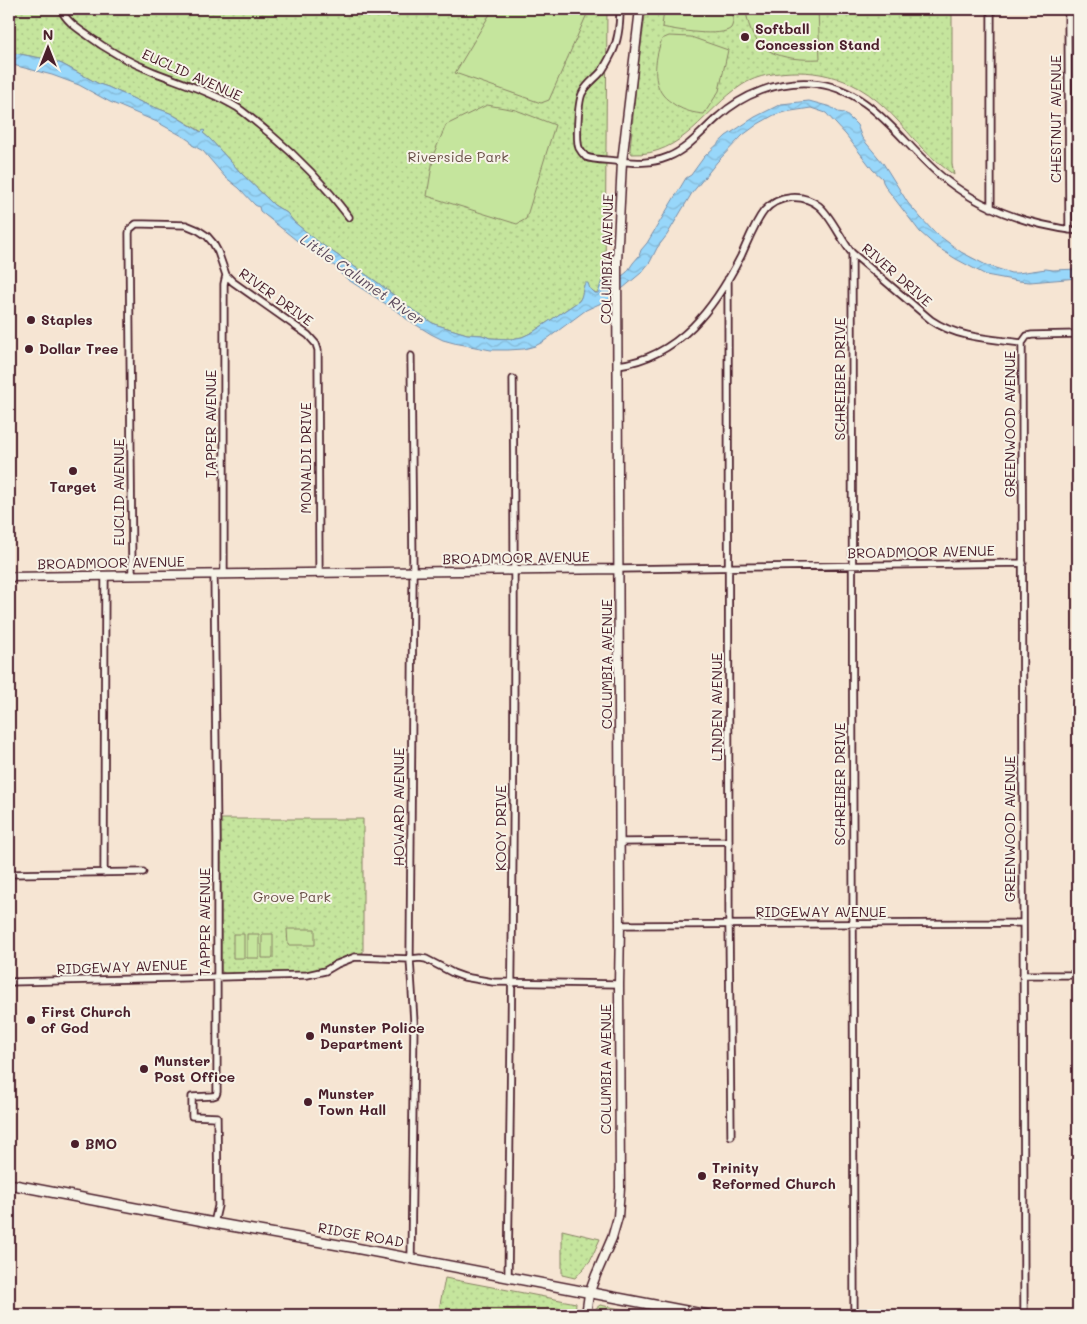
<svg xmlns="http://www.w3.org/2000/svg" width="1087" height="1324" font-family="Mali,sans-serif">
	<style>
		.park { fill: url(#park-dots); stroke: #888264 }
		.pitch { fill: #c5e59d; stroke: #888264 }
		.water { fill: url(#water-waves); stroke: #798da7 }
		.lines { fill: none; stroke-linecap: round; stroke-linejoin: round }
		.street-casing { stroke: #4a1f2b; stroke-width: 9 }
		.secondary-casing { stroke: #4a1f2b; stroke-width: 11 }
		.primary-casing { stroke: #4a1f2b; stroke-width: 12 }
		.street { stroke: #f7f3e8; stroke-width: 5.5 }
		.secondary { stroke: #f7f3e8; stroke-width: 8 }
		.primary { stroke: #f7f3e8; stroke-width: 9 }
		.poi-dot { fill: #4a1f2b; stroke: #f7f3e8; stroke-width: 2 }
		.labels { text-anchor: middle; stroke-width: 4; stroke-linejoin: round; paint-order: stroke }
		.poi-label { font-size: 14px; font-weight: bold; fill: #4a1f2b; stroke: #f7f3e8; text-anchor: start }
		.street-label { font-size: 14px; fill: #4a1f2b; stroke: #f7f3e8 }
		.park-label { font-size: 14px; fill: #695048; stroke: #f7f3e8 }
		.water-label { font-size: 15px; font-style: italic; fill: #5e4d5f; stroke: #f7f3e8 }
	</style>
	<defs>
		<pattern id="park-dots" width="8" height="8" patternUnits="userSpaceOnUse" patternTransform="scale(1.25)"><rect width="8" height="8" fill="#c5e59d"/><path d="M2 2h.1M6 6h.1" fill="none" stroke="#abc487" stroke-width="1.8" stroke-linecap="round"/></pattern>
		<pattern id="water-waves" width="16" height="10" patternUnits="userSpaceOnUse" patternTransform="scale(1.25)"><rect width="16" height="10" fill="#98d7fa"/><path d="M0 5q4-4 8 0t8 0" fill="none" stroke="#84b8d6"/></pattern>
	</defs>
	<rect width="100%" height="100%" fill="#f6e5d3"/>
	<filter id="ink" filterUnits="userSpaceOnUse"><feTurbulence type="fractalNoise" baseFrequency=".02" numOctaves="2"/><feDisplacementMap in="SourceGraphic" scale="10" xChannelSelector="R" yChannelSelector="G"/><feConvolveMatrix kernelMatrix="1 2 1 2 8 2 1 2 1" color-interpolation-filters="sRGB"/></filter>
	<g filter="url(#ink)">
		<!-- park -->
		<path class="park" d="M9,9H607L605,284L604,280C600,284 601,291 596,293L584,285C584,290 582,297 579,301L533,332L522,337L511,339L490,338L482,335L467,334L434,324L414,311L377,282L321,244L294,222L287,213L274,205L241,173L210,139L203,133V130L202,132L170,113L143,103L108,87L99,84L62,64L51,60L9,52Z
			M646,9H952V164L954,175C943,167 932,158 922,148C902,126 885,103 859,88C839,77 819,72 797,72C779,72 757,75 742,85C705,109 683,156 632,154L630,150L637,74Z
			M221,819H363V953C345,954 332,966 316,973L226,974L222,972L221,969Z
			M562,1230L600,1239L590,1261L575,1278L562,1275Z
			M445,1278L576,1303L575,1315H438Z
			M600,1305L650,1315H590V1313Z"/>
		<!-- pitch -->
		<path class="pitch" d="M493,9H561L587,14L549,100L541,103L455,73Z
			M664,9H733C733,15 734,23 731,28C722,38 675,30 662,27Z
			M746,9H818L820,59C781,61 750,53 746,9Z
			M669,36L691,37L728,50L719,91L704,114C693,113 685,111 675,105C671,102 666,99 663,95C651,80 656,55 662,39Z
			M487,105L516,110L555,125L526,219L517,224L427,196L434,153L446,125Z
			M287,929H315V945H288Z
			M233,934H244V958H233Z
			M247,934H259V958H247Z
			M262,934H273V958H262Z"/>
		<!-- water -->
		<path class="water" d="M9,52L51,60L62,64L99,84L108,87L143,103L170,113L201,132L204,130L205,131L203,133L210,139L241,173L274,205L287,213L294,222L321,244L377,282L414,311L434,324L467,334L482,335L490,338L511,339L522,337L533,332L579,301C583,296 582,289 585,283H588L590,289L592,290L595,293H598L602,280H604L605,288L610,286L627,272L633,263L639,256L641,250L647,243L686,178L691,175L704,157L726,136L755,117L781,104L809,101L831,107L838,112L844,113L851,119L857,125L862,138L883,163L908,203L921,218L933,231L961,252L986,265L1011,273H1018L1046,269L1053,270L1078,269V278L1030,282L1018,281L986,275L956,259L937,247L920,232L887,189L883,182L882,178L873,170L846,135L826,113L811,108L785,112L774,115L758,124L743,135L717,162L692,193L667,235L657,248L650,262L641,273L610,299L586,310L543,342L535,346L524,349L508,350H491L454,343L443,340L431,334L405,318L400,313L350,281L341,274L335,266L330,264L296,240L260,211L259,207L255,205L239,188L225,177L203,151L192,145L190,141L184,137L157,122L110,102L79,85L52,75L9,64Z"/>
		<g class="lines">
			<!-- street casing -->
			<g class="street-casing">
				<path id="street" d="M61,9C66,21 77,28 87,35C107,50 131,63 154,72C182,83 212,92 238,108C248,115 258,124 268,132C298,157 325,185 349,217
					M620,9C620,24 619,39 612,53C609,59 605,67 601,72C595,79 587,84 583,92C578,99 576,140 579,148C580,150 584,155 586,157C593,160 608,160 616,161C634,163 651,164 668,157C688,149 702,131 718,117C743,94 777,81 811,83C873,87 902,146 946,180C984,210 1030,225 1078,231
					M1068,9L1069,230
					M991,208V9
					M852,253C853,607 852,961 854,1315
					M728,279L729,925L731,1136
					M1022,343L1024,1315
					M411,356L413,572L410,959L414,1022L411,1259
					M618,365C679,357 715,307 741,256C748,241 754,224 764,211C778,195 803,193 819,206C832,217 841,240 852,253L931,320C957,338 992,339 1022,343L1027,336L1032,335L1078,334
					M619,569L1023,563
					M214,574L217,839V1092L216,1095L213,1096L192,1097V1116L217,1117L218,1206L214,1223
					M224,574V284L226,275
					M132,575L129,233L130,229L136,224H144L186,225L198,230L207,236L213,243L218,252L226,275L233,282L308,335L316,344L318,350L319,573
					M620,842L729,841
					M104,873L105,576
					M9,874L143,872
					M620,925L1023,923
					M1023,975H1078
					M9,982L307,975L325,971L337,964L355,957L410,959L420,958L426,959L453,973L464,977L493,982L619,984
					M508,1278C512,978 516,679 513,379"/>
			</g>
			<!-- secondary casing -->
			<g class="secondary-casing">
				<path id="secondary" d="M9,577L619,569
					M586,1315L589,1294L596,1275L612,1238L618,1217L620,1188L619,984L620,925L617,262L622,162L640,9"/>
			</g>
			<!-- primary casing -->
			<g class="primary-casing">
				<path id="primary" d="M9,1184L214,1223L350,1247L707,1315"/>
			</g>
			<!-- street -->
			<use href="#street" class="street"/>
			<!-- secondary -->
			<use href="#secondary" class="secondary"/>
			<!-- primary -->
			<use href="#primary" class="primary"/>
		</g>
	</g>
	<!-- markers -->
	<g class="poi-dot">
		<circle cx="745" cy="37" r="5"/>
		<circle cx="31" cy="320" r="5"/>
		<circle cx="29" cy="349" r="5"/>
		<circle cx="73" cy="471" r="5"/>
		<circle cx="31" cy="1020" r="5"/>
		<circle cx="310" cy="1036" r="5"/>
		<circle cx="144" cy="1069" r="5"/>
		<circle cx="308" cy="1102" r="5"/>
		<circle cx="75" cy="1144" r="5"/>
		<circle cx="702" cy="1176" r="5"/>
	</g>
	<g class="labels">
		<!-- poi labels -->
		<g class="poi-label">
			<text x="755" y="34">Softball<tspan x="755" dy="16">Concession Stand</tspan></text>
			<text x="41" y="325">Staples</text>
			<text x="39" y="354">Dollar Tree</text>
			<text x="73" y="492" text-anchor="middle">Target</text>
			<text x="41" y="1017">First Church<tspan x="41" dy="16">of God</tspan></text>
			<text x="320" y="1033">Munster Police<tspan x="320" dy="16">Department</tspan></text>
			<text x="154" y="1066">Munster<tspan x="154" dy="16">Post Office</tspan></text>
			<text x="318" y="1099">Munster<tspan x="318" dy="16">Town Hall</tspan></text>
			<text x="85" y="1149">BMO</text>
			<text x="712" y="1173">Trinity<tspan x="712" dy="16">Reformed Church</tspan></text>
		</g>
		<!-- street labels -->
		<g class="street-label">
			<text transform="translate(192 75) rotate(24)" y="5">EUCLID AVENUE</text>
			<text transform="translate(1056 119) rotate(-90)" y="5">CHESTNUT AVENUE</text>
			<text transform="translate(607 259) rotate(-89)" y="5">COLUMBIA AVENUE</text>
			<text transform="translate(897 275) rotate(41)" y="5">RIVER DRIVE</text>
			<text transform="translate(276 297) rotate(36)" y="5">RIVER DRIVE</text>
			<text transform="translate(840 379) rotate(-90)" y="5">SCHREIBER DRIVE</text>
			<text transform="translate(211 424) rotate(-90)" y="5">TAPPER AVENUE</text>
			<text transform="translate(1010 424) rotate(-90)" y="5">GREENWOOD AVENUE</text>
			<text transform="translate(306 458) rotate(-90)" y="5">MONALDI DRIVE</text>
			<text transform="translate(119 492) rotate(-90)" y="5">EUCLID AVENUE</text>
			<text transform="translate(921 552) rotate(-1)" y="5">BROADMOOR AVENUE</text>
			<text transform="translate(516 558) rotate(-1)" y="5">BROADMOOR AVENUE</text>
			<text transform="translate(111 563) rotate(-1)" y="5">BROADMOOR AVENUE</text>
			<text transform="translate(607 664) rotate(-90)" y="5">COLUMBIA AVENUE</text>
			<text transform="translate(717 707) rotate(-90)" y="5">LINDEN AVENUE</text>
			<text transform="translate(840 784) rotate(-90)" y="5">SCHREIBER DRIVE</text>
			<text transform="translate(399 807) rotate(-90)" y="5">HOWARD AVENUE</text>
			<text transform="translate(501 828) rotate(-90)" y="5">KOOY DRIVE</text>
			<text transform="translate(1010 829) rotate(-90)" y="5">GREENWOOD AVENUE</text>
			<text x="821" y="917">RIDGEWAY AVENUE</text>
			<text transform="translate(205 922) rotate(-90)" y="5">TAPPER AVENUE</text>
			<text transform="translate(122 967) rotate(-2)" y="5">RIDGEWAY AVENUE</text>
			<text transform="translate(606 1069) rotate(-90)" y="5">COLUMBIA AVENUE</text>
			<text transform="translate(361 1235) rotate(10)" y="5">RIDGE ROAD</text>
		</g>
		<!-- park labels -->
		<g class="park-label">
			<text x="458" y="162">Riverside Park</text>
			<text x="292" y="902">Grove Park</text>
		</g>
		<!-- water labels -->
		<g class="water-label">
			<text transform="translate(362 280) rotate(35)" y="5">Little Calumet River</text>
		</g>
	</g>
	<!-- margin -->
	<rect width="1087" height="1324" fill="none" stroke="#f7f3e8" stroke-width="30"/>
	<rect x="15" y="15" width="1057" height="1294" fill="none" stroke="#4a1f2b" stroke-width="2" filter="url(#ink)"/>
	<!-- north arrow -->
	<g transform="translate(48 48)" stroke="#f7f3e8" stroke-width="4" paint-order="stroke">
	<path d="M0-4L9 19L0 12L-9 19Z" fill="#4a1f2b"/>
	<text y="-8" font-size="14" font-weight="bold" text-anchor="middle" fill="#4a1f2b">N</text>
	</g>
</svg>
